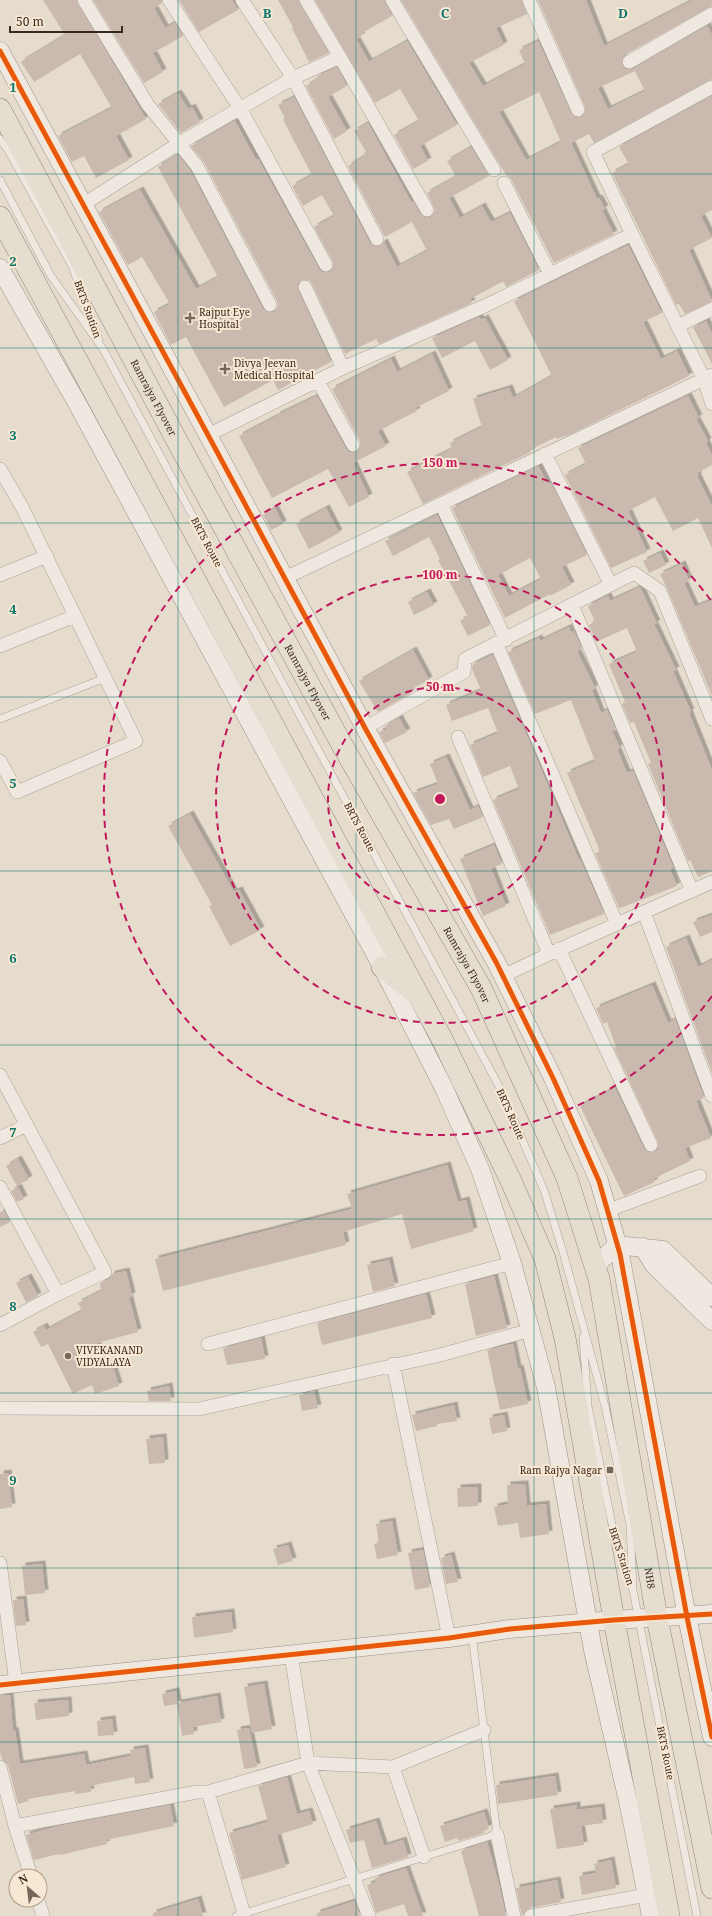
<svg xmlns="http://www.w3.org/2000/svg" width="712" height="1916" font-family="'Noto Serif',serif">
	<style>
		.building { fill: #cab9ae; fill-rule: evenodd; filter: url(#shadow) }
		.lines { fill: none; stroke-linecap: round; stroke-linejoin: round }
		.lane-casing { stroke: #aba196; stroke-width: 8 }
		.street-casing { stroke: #aba196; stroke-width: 14 }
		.secondary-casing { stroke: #9b9086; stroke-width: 19 }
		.primary-casing { stroke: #91877e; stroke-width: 22 }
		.lane { stroke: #eee8e0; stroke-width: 7 }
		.street { stroke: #eee8e0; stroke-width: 13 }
		.secondary { stroke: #eee8e0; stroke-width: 18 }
		.primary { stroke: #e6ddd1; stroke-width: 21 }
		.cycleway-casing { stroke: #f8e8d3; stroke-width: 8 }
		.cycleway { stroke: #e8590c; stroke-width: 5 }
		.grid { fill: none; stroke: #0f766e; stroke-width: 1; stroke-opacity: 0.55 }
		.ring { fill: none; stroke: #c2185b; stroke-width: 2; stroke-dasharray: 7 5 }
		.poi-dot { fill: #77675b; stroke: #f8e8d3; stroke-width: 1.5 }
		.labels { text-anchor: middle; stroke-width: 4; stroke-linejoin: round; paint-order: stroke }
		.street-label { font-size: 10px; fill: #3b281d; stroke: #f8e8d3 }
		.poi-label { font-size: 10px; fill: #3b281d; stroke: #f8e8d3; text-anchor: start }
		.grid-label { font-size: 13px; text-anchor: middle; font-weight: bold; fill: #0f766e; stroke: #f8e8d3; stroke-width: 4; stroke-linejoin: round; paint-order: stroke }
		.centre { fill: #c2185b; stroke: #f8e8d3; stroke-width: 2 }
		.ring-label { font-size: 12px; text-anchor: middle; font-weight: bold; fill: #c2185b; stroke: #f8e8d3; stroke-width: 4; stroke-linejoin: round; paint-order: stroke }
	</style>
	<defs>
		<filter id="shadow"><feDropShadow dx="3.5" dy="-3.5" stdDeviation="0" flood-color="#0004"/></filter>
	</defs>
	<rect width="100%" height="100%" fill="#e6dcce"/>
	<!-- building -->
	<path class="building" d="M43,0H76L146,119L116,136L129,160L96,178L84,156L72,162L58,136L112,108L80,54L34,82L21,62L65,35Z
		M93,0H161L162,3L154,8L165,28L175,23L183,36L153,53L163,72L144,83Z
		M179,0H232L238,10L199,32Z
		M278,0H298L329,53L309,62L292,28L293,27Z
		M315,0H384L392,16L360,34L362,36L356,39L369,62L407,41L457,125L420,146L428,161L413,169L394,135L419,121L400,89L375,103Z
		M401,0H521L527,14L496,28L504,45L469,63L483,86L525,64L519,50L538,41L571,113L578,118L585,114V107L538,0H586L604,46L693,0H712V6L625,55L621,62L625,69H633L707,26L712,35V79L594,143L589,134L571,143L597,199L599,198L605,209L602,210L614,234L554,263L511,179L506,175ZM635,71L645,91L608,109L598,88ZM539,92L561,142L526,160L499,112Z
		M337,67L347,86L328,97L347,131L334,139L306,86L318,79L317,76Z
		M178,93L188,109L192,107L200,122L181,133L158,104Z
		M712,96V210L701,216L712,238L689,250L712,301L685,314L679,304L676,305L612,173L629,164L619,147Z
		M294,97L370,243L377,247L384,242L397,267L427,251L412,222L385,237L348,166L366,155L364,152H366L354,131L368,123L411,202L413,201L420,214L427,218L431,217L435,210L427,193L454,178L453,176L455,175L447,161L471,147L489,176L449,198L460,218L482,206L491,222L510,213L539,270L506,287L504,282L500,283L470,299L472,303L379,344L376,339L345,354L312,284L309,280H302L298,283V290L331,362L278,390L273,380L224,407L186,337L171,345L154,312L170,304L142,257L128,265L99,212L140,190L196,289L218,277L158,167L178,155L190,170L263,309L269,313L274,312L278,306L277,301L204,162L191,146L235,121L256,160L258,159L319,269L322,272H329L333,269V262L314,227L334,216L322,195L303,206L292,186L312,175L293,139L283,119L285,118L278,105Z
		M628,245L662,313L643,322L661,359L677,351L689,376L571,434L557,439L556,437L530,450L531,452L423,504L407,472L452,449L450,443L482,427L473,399L509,388L513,398L552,376L514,301Z
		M479,317L481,320L485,318L508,360L490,370L475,341L442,358L432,338Z
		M706,321L712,334V364L693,327Z
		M432,354L449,391L415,408L417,411L378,431L386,446L353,463L369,497L349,507L328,469L272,498L239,436L277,416V415L317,396L346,449L349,452H356L360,449V441L332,389L391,359L397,372Z
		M688,396L699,418L696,419L708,441L706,443L712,455V465L697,473L699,476H697L712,506V548L698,518L673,531L655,497L628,511L647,552L611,568L565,475L586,464L578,448Z
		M538,466L548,484L551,483L587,555L562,567L571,585L550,596V594L505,618L452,508ZM530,558L541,579L509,596L498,575Z
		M275,508L283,524L271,530L263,515Z
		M326,508L339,533L309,549L296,524Z
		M437,515L490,625L468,636L460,621L468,617L438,560L440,559L429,537L393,556L385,541Z
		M660,553L666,565L649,573L643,561Z
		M682,564L689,581L684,583L695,607L712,600V696L667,588L660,574Z
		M640,587L657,624H654L676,670L673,671L691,712L689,713L712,770V871L698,877L690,860L688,861L648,764L651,763L634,722L630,723L622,704L625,702L609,664L637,652L627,628L596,642L589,625L595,622L588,606L608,596L610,601Z
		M427,592L434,605L414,615L408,602Z
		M569,627L571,633L574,631L582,649L577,651L595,688L592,690L601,713L607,710L616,730L612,731L620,748L617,749L627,773L633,771L673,867L670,869L677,886L623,907L619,908L595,853L600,851L567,773L595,761L571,700L535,714L508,652L539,638L540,641Z
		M413,650L429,680L410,690L411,693L378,712L359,681Z
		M493,655L579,860L580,859L604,914L550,935L493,800L519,789L510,766L483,777L470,745L498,733L488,708L452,721L446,705L481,690L472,669L473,664Z
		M399,718L407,732L385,743L379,732L387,729L385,726Z
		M446,757L470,810L478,806L483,817L454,829L449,819L431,825L413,793L438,784L430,764Z
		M190,814L234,892L239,890L261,930L230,946L209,906L212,905L168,826Z
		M494,845L502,864L491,868L506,906L483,916L460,859Z
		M712,915V932L700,937L693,922Z
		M686,938L698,967L712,960V1073L666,947Z
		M652,985L668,1023L675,1019L704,1098L696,1101L711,1138L685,1148L690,1161L653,1179L655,1182L624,1196L580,1106L615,1088L644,1149L651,1153L658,1149V1142L614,1048L616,1047L607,1022L603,1024L596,1008Z
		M18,1159L29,1179L17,1186L6,1166Z
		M447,1165L458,1202L466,1200L474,1231L411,1249L402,1214L343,1232L346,1245L163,1291L155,1259L352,1209L347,1194Z
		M18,1187L24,1199L17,1202L11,1191Z
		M4,1211L10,1222L0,1227V1212Z
		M389,1260L395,1286L373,1292L367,1265Z
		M126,1271L132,1296L129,1297L138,1332L97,1343L104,1367L112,1364L119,1386L95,1394L92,1385L73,1394L48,1344L41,1347L33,1332L44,1326L46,1330L82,1311L78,1303L101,1291L100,1283L109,1279L112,1274Z
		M494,1276L507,1328L476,1336L465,1284Z
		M28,1277L38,1296L26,1302L16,1283Z
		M426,1294L432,1318L322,1345L317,1323Z
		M261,1338L265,1359L227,1365L223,1348Z
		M511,1344H513L518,1369L520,1368L528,1404L500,1410L487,1350Z
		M169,1386L171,1401H149L147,1391Z
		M314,1391L318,1408L302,1411L299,1395Z
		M454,1405L457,1421L437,1424V1426L416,1431L412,1415Z
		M504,1415L507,1431L492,1434L489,1418Z
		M163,1437L165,1463L149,1464L146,1439Z
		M8,1473L12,1507L0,1509V1474Z
		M525,1484L527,1506L546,1504L549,1534L520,1538L518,1523L498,1526L494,1507L508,1504L507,1485Z
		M478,1487V1506L458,1507L457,1488Z
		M392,1521L398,1555L377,1559L374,1544L379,1543L376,1524Z
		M288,1545L293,1561L278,1565L273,1549Z
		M423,1550L430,1587L415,1590L408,1553Z
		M451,1555L458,1582L446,1584L441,1558Z
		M42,1564L45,1593L25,1595L22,1566Z
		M23,1599L26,1625L16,1626L13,1600Z
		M231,1612L233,1632L194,1638L192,1617Z
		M264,1684L272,1729L252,1733L244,1687Z
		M176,1691L178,1703L217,1696L221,1722L193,1727L194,1734L182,1736L177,1704L164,1706L162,1694Z
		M0,1695H10L13,1731L15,1730L20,1764L84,1754L86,1765L131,1756L130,1750L145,1748L150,1782L135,1784L134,1777L90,1786L91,1792L75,1794V1791L28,1799L29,1801L18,1804L8,1765L2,1759L0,1752Z
		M68,1700L69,1716L36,1720L34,1703Z
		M112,1719L114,1735L98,1736L97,1721Z
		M249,1728L257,1767L244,1769L237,1730Z
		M555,1776L558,1795L498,1804L496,1785Z
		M287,1777L297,1814L309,1811L313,1824L277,1835L286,1867L242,1880L229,1833L268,1822L258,1786Z
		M170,1805L174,1826L106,1840L107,1844L60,1855L59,1854L34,1860L26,1835L58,1826Z
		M577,1805V1810L601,1807L603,1823L581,1826L584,1845L557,1849L550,1809Z
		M484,1812L489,1828L483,1830L484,1833L458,1841L457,1838L445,1842L440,1826Z
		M376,1821L384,1846L403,1840L408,1857L372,1868L364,1840L350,1843L346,1830Z
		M487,1842L498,1881L506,1916H479L461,1851Z
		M611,1860L616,1888L582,1895L579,1876L596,1873L594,1864Z
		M406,1868L423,1916H408L404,1904L376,1913L367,1885L376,1882L375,1878Z
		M557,1880L561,1902L529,1908L522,1916L516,1888Z
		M198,1899L203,1916H153V1913Z
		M355,1901L360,1916H317V1913Z"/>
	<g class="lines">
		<!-- lane casing -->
		<g class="lane-casing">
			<path id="lane" d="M0,139L8,150L72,266L99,340
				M0,180L51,276L103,349L501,1090L544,1190L563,1252L605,1406L630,1525L633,1590
				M0,719L105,678
				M583,1337L588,1406L612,1524L633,1590L697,1916
				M236,1916L497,1834L472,1635"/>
		</g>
		<!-- street casing -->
		<g class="street-casing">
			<path id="street" d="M84,0L148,105L197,166L270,305
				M169,0L241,110L326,265
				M306,0L340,57L293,78L377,239
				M392,0L494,170
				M529,0L578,110
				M340,57L427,210
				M629,62L712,14
				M504,183L550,274
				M84,204L178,144L293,78L242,0
				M632,234L593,152L712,87
				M305,287L343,368
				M678,326L712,309
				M318,381L353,445
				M208,435L343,368L489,304L632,234L704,379L712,375
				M545,454L611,585
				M0,469L22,507L136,741L17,792L0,761
				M441,504L506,640
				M0,575L47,556
				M285,578L704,379L712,404
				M572,605L692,891
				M496,643L617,924
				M0,646L75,616
				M365,728L464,672L465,659L634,573L660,591L712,719
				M458,737L549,954
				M644,912L712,1096
				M559,949L651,1145
				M503,976L549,954L712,882
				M0,1075L105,1272L58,1294L0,1325
				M0,1138L27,1125
				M0,1187L58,1294
				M609,1210L700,1176
				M208,1344L512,1263
				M393,1364L449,1638
				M0,1408L199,1409L440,1355L531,1330
				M0,1563L16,1683
				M291,1654L308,1763L393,1767
				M0,1767L15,1826L31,1876
				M208,1792L244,1914
				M15,1826L197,1792H208L308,1763L369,1916
				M497,1834L514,1916
				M424,1857L393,1767L484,1730
				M38,1900L43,1916
				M531,1916L647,1895"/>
		</g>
		<!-- secondary casing -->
		<g class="secondary-casing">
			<path id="secondary" d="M0,51L208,435L365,728L496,962L553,1078L599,1181L620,1254L687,1617L712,1737
				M0,268L77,403L378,959L443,1086L480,1169L512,1263L546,1387L593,1650L628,1801L651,1916
				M617,1245L663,1250L712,1297
				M643,1247L654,1265L712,1321
				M595,1266L617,1245
				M0,1685L449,1638L510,1629L614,1620L712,1614"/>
		</g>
		<!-- primary casing -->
		<g class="primary-casing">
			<g id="primary">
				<path id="s1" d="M0,109L176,439L341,743L481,988L567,1178L599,1279L657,1618L712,1888"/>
				<path d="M0,217L442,1039L511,1181L545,1259L565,1338L614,1620L669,1916"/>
				<path d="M382,967L413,991"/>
			</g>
		</g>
		<!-- lane -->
		<use href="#lane" class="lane"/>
		<!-- street -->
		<use href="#street" class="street"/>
		<!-- secondary -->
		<use href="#secondary" class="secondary"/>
		<!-- primary -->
		<use href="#primary" class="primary"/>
		<!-- cycleway casing -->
		<g class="cycleway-casing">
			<path id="cycleway" d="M0,51L208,435L365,728L496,962L553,1078L599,1181L620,1254L687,1617L712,1737
				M0,1685L449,1638L510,1629L614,1620L712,1614"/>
		</g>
		<!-- cycleway -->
		<use href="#cycleway" class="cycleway"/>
	</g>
	<!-- grid -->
	<path class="grid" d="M178,0V1916M356,0V1916M534,0V1916M0,174H712M0,348H712M0,523H712M0,697H712M0,871H712M0,1045H712M0,1219H712M0,1393H712M0,1568H712M0,1742H712"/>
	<!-- distance rings -->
	<g class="ring">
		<circle cx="440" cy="799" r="112"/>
		<circle cx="440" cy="799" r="224"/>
		<path d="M712 996A336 336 0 1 1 712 602"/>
	</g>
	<!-- markers -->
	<g class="poi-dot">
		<path d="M188 312h4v4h4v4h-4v4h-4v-4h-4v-4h4z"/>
		<path d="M223 363h4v4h4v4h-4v4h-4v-4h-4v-4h4z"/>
		<circle cx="68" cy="1356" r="4"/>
		<rect x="606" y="1466" width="8" height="8" rx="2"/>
	</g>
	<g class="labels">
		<!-- street labels -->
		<g class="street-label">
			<text transform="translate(88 309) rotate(70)" y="4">BRTS Station</text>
			<text dy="4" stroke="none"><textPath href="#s1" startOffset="327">Ramrajya Flyover</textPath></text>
			<text transform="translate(207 542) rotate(62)" y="4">BRTS Route</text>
			<text dy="4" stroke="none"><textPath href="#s1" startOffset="651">Ramrajya Flyover</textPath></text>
			<text transform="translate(360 827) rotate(62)" y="4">BRTS Route</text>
			<text dy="4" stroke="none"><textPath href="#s1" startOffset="975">Ramrajya Flyover</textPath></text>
			<text transform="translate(511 1114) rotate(66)" y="4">BRTS Route</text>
			<text transform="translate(622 1556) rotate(72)" y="4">BRTS Station</text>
			<text dy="4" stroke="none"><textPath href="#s1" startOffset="1620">NH8</textPath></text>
			<text transform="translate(666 1753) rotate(79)" y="4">BRTS Route</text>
		</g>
		<!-- poi labels -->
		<g class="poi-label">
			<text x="199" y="316">Rajput Eye<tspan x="199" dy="12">Hospital</tspan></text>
			<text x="234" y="367">Divya Jeevan<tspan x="234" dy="12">Medical Hospital</tspan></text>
			<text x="76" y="1354">VIVEKANAND<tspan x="76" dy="12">VIDYALAYA</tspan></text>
			<text x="602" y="1474" text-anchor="end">Ram Rajya Nagar</text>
		</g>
	</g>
	<g class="grid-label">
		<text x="267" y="18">B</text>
		<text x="445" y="18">C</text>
		<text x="623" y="18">D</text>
		<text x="13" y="92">1</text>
		<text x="13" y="266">2</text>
		<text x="13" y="440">3</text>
		<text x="13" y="614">4</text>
		<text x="13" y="788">5</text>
		<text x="13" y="963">6</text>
		<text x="13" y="1137">7</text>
		<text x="13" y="1311">8</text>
		<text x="13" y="1485">9</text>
	</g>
	<circle cx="440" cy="799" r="6" class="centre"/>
	<g class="ring-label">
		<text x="440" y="467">150 m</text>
		<text x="440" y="579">100 m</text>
		<text x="440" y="691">50 m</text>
	</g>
	<!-- north arrow -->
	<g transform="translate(28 1888) rotate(332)"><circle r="19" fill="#f8e8d3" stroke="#ac9b8a"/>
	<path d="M0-3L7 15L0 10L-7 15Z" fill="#77675b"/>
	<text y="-6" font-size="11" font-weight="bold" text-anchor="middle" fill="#3b281d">N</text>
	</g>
	<!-- scale -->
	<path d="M10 26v6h112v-6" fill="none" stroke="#3b281d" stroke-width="2"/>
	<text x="16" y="26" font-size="12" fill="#3b281d" stroke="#f8e8d3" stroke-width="3" paint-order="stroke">50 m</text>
</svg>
